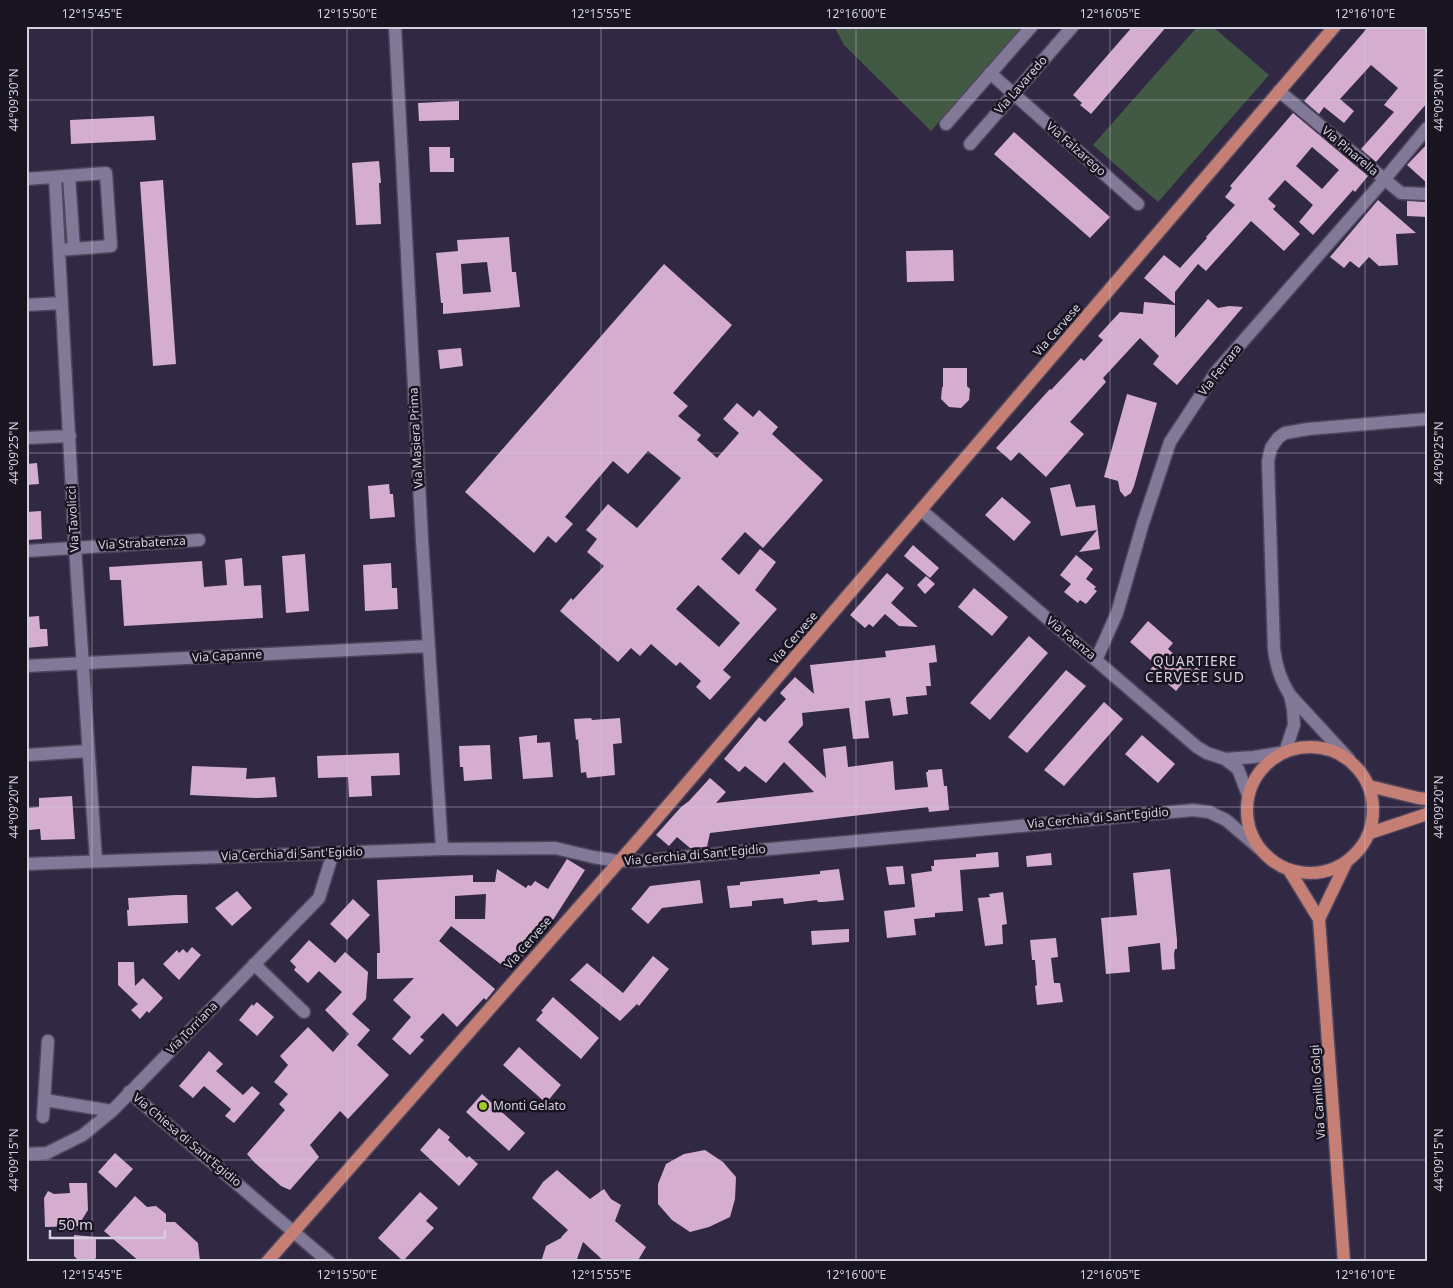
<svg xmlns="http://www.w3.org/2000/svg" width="1453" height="1288" font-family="'Noto Sans',sans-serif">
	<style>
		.green { fill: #425943 }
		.building { fill: #d4adcf; fill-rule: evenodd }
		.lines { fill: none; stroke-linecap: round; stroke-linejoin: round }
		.minor-casing { stroke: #4e465d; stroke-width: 15 }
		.major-casing { stroke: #4e465d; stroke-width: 15 }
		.minor { stroke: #827897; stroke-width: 12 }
		.major { stroke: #c57f75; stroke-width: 12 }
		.ticks { fill: none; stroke: #d5d0e1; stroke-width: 1; stroke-opacity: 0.45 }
		.poi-dot { fill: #a2c928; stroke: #181420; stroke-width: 2 }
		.labels { text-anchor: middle; stroke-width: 5; stroke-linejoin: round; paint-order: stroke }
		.street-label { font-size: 12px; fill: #d5d0e1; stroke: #181420 }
		.poi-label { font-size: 12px; fill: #d5d0e1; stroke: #181420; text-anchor: start }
		.neighbourhood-label { font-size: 14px; letter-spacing: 1px; fill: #d5d0e1; stroke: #181420 }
		.neatline { fill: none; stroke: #d5d0e1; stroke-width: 2 }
		.ticks-label { font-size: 12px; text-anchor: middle; fill: #d5d0e1 }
	</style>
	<rect width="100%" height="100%" fill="#312943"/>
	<!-- green -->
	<path class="green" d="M834,26H1023L931,131L844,45Z
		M1198,26H1212L1269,75L1158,202L1093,145Z"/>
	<!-- building -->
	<path class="building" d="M1133,26H1167L1091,114L1080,105L1082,103L1073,95Z
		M1369,26H1427V103L1376,162L1361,149L1394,112L1384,105L1398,88L1371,65L1340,99L1354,111L1344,123L1324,107L1319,114L1304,101Z
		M459,101V120L419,121L418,103Z
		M1293,113L1368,176L1355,192L1353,190L1313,235L1299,222L1313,205L1285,180L1268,199L1276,206L1273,209L1300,234L1284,251L1251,221L1206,271L1198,264L1175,292V304L1144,278L1164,255L1180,268L1207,238L1206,237L1235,205L1225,197L1232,188L1230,186ZM1312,147L1339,170L1322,189L1296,166Z
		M154,116L156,140L71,144L70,120Z
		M1014,132L1110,217L1090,238L994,154Z
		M1427,144V183L1407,165Z
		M429,147H450V158H454V172H430Z
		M379,161L381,183H379L381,224L356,225L352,163Z
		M163,180L176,364L153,366L140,182Z
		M1378,200L1416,233L1396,234L1398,265L1379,266L1369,257L1359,268L1350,261L1344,268L1330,257Z
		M1407,201L1427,202V217L1407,216Z
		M509,237L512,272H516L520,307L443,314V303H441L436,253L458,251L457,240ZM487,262L491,292L463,294L461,264Z
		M953,250L954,281L907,282L906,251Z
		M664,264L732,325L673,393L688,406L678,416L701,435L697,440L717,458L739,433L723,419L737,403L753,417L759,410L778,427L772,434L823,480L763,548L745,532L721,559L739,575L760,549L776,562L755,590L777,609L723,670L731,677L710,700L696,687L701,681L680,662L676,666L651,644L640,656L631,648L618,662L560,611L571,598L573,600L604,566L587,552L597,539L586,530L608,504L637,528L681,478L648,451L628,474L613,461L565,517L573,524L556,543L548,536L534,553L465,492ZM698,585L740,623L719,647L676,609Z
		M1208,299L1218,308L1229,306L1243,307L1177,385L1153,364L1159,356L1140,338L1103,378L1106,382L1070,422L1084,434L1046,477L1019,452L1011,461L996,448L1050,389L1051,390L1081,358L1084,361L1103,340L1098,336L1120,312L1143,314L1144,302L1175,305V338Z
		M461,348L463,366L440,369L438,350Z
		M943,368H967V386L970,389L969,400L961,408L949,407L941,399L942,388L943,386Z
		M1127,394L1157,403L1134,486L1131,493L1125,497L1120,491L1118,481L1104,477Z
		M37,463L39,484L26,485V464Z
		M389,484L390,494H393L395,517L370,519L368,486Z
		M1070,484L1076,507L1095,505L1100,549L1079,552L1097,530L1061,536L1050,488Z
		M1002,497L1031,522L1014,541L985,515Z
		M41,511L42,539L26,540V512Z
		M913,545L939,568L930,578L904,556Z
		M305,554L309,611L286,613L282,556Z
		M1076,555L1093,569L1086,579L1096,587L1094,589L1097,591L1086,604L1080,600L1078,603L1064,592L1071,584L1060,575Z
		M242,558L244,586L261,585L263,618L124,626L121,580H110L109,567L202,561L204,587L227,585L225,560Z
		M391,563L392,588H397L398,609L365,611L363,565Z
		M887,573L904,588L891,603L918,627L899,626L885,614L873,627L869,624L865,628L850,615Z
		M926,576L935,584L925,594L917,585Z
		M974,588L1008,617L992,636L958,607Z
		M39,616L40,629H47L48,646L26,648V617Z
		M1148,621L1173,643L1168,649L1193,671L1196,667L1206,675L1198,685L1188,676L1176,691L1160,677L1159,679L1149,671L1155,664L1130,642Z
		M1029,636L1048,653L990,720L970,703Z
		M935,645L937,662L929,663L931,686H926L927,695L906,697L908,714L893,716L890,698L865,701L869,738L853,739L849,708L802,713L803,725L788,742L826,778L823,749L846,746L848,767L893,761L895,790L928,787L926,772H928V770L942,769L944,786H947L949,810L929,812L928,807L710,833L707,847L690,848L677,837L669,846L656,835L681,807L689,801L710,778L726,792L716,803L814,792L784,762L766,783L745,766L739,772L724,759L759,717L765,722L786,699L780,693L795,677L814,694L810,665L886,657L885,651Z
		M1066,670L1086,686L1027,753L1008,737Z
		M1104,702L1123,719L1064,786L1044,770Z
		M591,718L592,720L620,718L622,743L613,744L615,775L587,778L586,772L581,773L578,739L576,740L574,719Z
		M537,735V743L550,742L553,777L523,779L519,737Z
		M1142,735L1175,764L1158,783L1125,754Z
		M490,745L492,779L464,781L463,767H460L459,746Z
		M399,753L400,775L371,776L372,796L349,797L348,777L318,778L317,756Z
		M192,766L247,768L246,779L275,777L277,797L258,798L190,795Z
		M72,796L75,839L41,840L40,829L29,830L28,808L39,807V798Z
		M998,852L999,867L960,870L963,911L935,913V917L914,919L916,935L887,938L884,911L915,907L911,874L932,871L931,866H934V860L976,857V854Z
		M1051,853L1052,865L1027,867L1026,856Z
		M567,859L585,870L544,934L542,932L518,962L515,959L507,969L451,926L439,941L495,989L486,1000L484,998L457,1027L443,1013L420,1037L424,1040L410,1055L392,1039L411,1017L393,1000L414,978L377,979V953H380L377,880L473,875V882H495L497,869L526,888L528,885L531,886L535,881L548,889ZM486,894L485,919H455V896Z
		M903,866L905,884L889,885L886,867Z
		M839,869L844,900L823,902H818L817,900L784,904L783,898L752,901V906L730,908L727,886L740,885V882L820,874V871Z
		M1170,869L1177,940V949H1175L1174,954L1175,969L1162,970L1160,943L1128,947L1130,972L1106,974L1101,918L1137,915L1133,873Z
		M700,880L703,903L662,908L648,924L631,909L650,886Z
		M237,891L252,908L232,926L215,908Z
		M1003,892L1007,924L1002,925L1003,944L985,946L978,898L990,897L989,894Z
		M175,895H187L188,923L128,926L127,910H129L128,898Z
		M353,899L370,915L347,940L330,924Z
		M849,929V942L812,945L811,931Z
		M1056,938L1058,957L1051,958L1054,983H1060L1063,1002L1037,1005L1035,986L1037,985L1035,960H1032L1030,940Z
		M309,940L335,963L345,952L368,972L366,999L352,1014L370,1030L357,1045L389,1075L348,1119L340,1111L310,1145L319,1157L290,1190L281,1186L254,1162L247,1154L285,1110L279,1104L288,1094L274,1082L288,1065L280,1056L308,1027L333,1052L349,1034L325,1010L342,992L319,971L308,983L294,970L296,967L290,961Z
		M192,947L201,955L179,980L163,964L177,950L179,953L183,949L187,953Z
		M653,956L669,969L639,1006L637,1004L620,1021L570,980L587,963L623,993Z
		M118,962H134L135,986L143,978L163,998L149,1013L147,1011L140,1019L131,1010L138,1004L118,985Z
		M553,997L599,1038L581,1059L536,1020L543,1012L541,1011Z
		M257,1002L274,1017L257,1036L239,1020L252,1004L253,1006Z
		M519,1047L561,1085L546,1103L503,1065Z
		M209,1051L223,1064L216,1071L243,1095L252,1086L260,1093L234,1123L225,1116L231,1109L204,1086L193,1098L179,1086Z
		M482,1094L525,1133L509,1151L466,1112Z
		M439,1128L450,1137L448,1140L467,1158L469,1156L478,1164L459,1186L420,1150Z
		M705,1150L723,1162L736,1177L735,1199L730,1217L709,1227L690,1232L672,1220L658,1204V1184L666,1164L684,1154Z
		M115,1153L133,1169L116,1188L98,1172Z
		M557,1170L590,1199L604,1189L611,1199L621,1205L615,1221L646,1247L637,1262H605L583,1242L576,1262H541L546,1246L561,1238L562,1236L568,1230L532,1198L543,1182Z
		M69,1183H87L88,1210L78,1226L45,1227L44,1198L48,1191L54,1194L70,1193Z
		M420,1192L438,1208L426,1221L434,1228L403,1261L378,1238Z
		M135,1196L147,1207L156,1206L166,1214V1222H175L198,1243L200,1262H140L104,1231Z
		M74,1235L96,1237V1258L92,1262H80L74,1256Z"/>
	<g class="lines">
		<!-- minor casing -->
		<g class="minor-casing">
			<path id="minor" d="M395,26L422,540L442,849
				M990,73L1138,204
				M1279,91L1401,193L1427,194
				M946,124L1032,26
				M970,144L1073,26
				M69,176L74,249
				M55,177L75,547L96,861
				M26,179L106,173L111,246L59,250
				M26,305L62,303
				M26,438L70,436
				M921,510L1197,747L1207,753L1225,759
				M26,551L199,540
				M1096,660L1117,613L1143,523L1170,442L1216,372L1384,180L1427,128
				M26,666L429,646
				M1290,695C1280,680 1276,666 1274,649L1268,461L1271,448L1278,438L1285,433L1308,429L1427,419
				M28,755L88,751
				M1248,795L1238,769L1225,759L1254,757L1285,752L1294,725L1293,709L1290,695L1349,759
				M26,864L442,849L555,848L593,857L618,861H641L1193,810L1209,812L1226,820L1260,849
				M254,964L304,1012
				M129,1092L329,1262
				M45,1100L112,1111
				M43,1117L48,1041
				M26,1154L47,1153L83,1135L112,1111L319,898L333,853"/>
		</g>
		<!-- major casing -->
		<g class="major-casing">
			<path id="major" d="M1247 810a63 63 0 1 1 126 0a63 63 0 1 1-126 0Z
				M1369,786L1418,798L1427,799
				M1370,833L1427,814
				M1289,870L1319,919L1344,1262
				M1319,919L1346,863
				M267,1262L646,831L1335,26"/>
		</g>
		<!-- minor -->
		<use href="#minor" class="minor"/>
		<!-- major -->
		<use href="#major" class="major"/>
	</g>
	<!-- ticks -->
	<path class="ticks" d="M92,26V1262M347,26V1262M601,26V1262M856,26V1262M1110,26V1262M1365,26V1262M26,100H1427M26,453H1427M26,807H1427M26,1160H1427"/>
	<!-- markers -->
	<circle class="poi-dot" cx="483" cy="1106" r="5"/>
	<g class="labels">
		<!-- street labels -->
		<g class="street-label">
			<text transform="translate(1021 85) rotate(-49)" y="4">Via Lavaredo</text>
			<text transform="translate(1076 149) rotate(41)" y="4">Via Falzarego</text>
			<text transform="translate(1350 151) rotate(40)" y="4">Via Pinarella</text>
			<text transform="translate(1057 330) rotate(-49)" y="4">Via Cervese</text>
			<text transform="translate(1220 370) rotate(-52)" y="4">Via Ferrara</text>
			<text transform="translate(416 438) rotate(-93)" y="4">Via Masiera Prima</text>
			<text transform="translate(73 519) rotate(-93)" y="4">Via Tavolicci</text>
			<text transform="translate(142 543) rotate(-3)" y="4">Via Strabatenza</text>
			<text transform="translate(794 638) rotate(-49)" y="4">Via Cervese</text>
			<text transform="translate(1071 638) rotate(40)" y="4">Via Faenza</text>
			<text transform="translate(227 656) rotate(-3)" y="4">Via Capanne</text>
			<text transform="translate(1098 818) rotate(-5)" y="4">Via Cerchia di Sant'Egidio</text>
			<text transform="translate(292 854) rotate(-2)" y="4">Via Cerchia di Sant'Egidio</text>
			<text transform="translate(695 855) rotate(-5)" y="4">Via Cerchia di Sant'Egidio</text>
			<text transform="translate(528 943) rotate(-49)" y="4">Via Cervese</text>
			<text transform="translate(192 1028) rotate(-46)" y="4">Via Torriana</text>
			<text transform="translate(1318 1092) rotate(-94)" y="4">Via Camillo Golgi</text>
			<text transform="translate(187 1140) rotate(40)" y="4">Via Chiesa di Sant'Egidio</text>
		</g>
		<!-- poi labels -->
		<g class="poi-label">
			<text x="493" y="1110">Monti Gelato</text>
		</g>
		<!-- neighbourhood labels -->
		<g class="neighbourhood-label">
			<text x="1195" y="666">QUARTIERE<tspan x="1195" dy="16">CERVESE SUD</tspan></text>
		</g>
	</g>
	<!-- border -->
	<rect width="1453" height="1288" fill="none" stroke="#181420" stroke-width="55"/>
	<!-- scale -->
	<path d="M50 1230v8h115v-8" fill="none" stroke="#d5d0e1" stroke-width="2.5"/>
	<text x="58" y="1230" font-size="15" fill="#d5d0e1" stroke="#181420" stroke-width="4" paint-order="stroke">50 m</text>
	<rect x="28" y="28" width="1398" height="1232" class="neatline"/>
	<g class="ticks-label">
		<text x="92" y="18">12°15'45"E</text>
		<text x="347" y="18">12°15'50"E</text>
		<text x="601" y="18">12°15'55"E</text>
		<text x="856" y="18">12°16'00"E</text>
		<text x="1110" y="18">12°16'05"E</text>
		<text x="1365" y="18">12°16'10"E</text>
		<text transform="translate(14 100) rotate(-90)" y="4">44°09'30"N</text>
		<text transform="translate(1439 100) rotate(-90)" y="4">44°09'30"N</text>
		<text transform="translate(14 453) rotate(-90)" y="4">44°09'25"N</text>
		<text transform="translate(1439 453) rotate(-90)" y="4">44°09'25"N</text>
		<text transform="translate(14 807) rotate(-90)" y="4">44°09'20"N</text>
		<text transform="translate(1439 807) rotate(-90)" y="4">44°09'20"N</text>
		<text transform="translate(14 1160) rotate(-90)" y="4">44°09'15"N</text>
		<text transform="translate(1439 1160) rotate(-90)" y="4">44°09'15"N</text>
		<text x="92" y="1279">12°15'45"E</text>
		<text x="347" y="1279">12°15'50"E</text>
		<text x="601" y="1279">12°15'55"E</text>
		<text x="856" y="1279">12°16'00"E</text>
		<text x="1110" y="1279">12°16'05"E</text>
		<text x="1365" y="1279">12°16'10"E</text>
	</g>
</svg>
